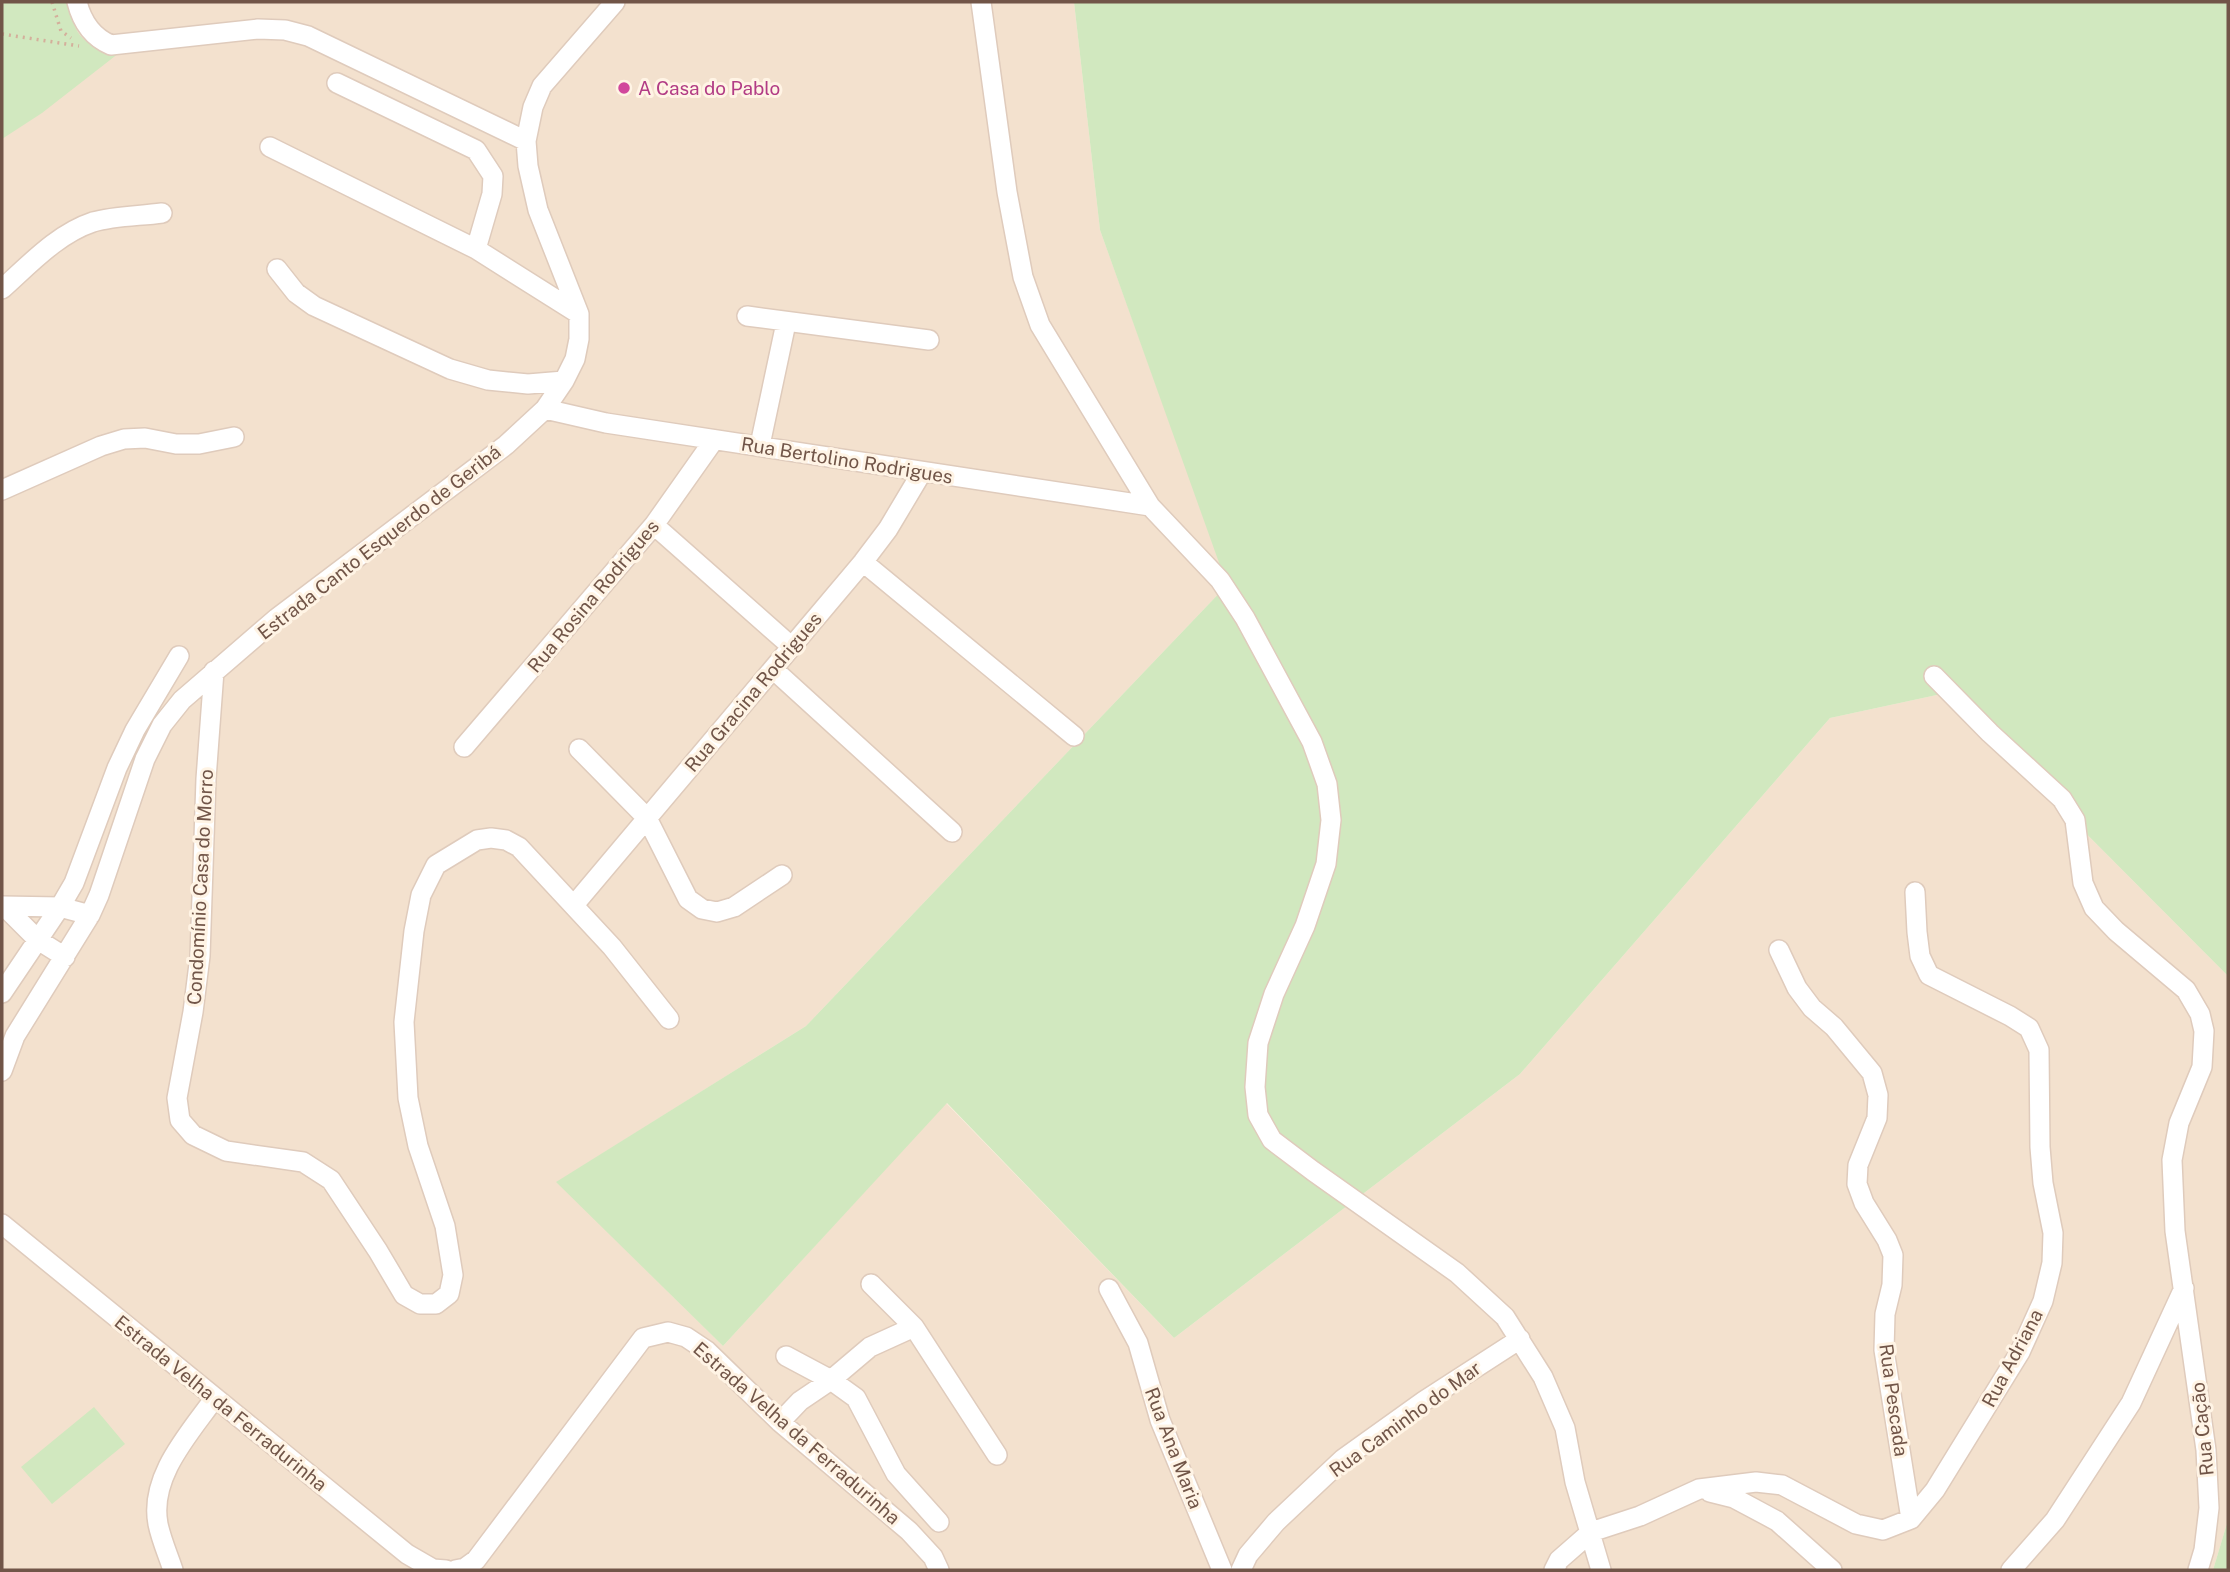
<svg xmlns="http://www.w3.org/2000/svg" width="2230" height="1572" font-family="'Public Sans',sans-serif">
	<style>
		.residential { fill: #f3e1ce }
		.green { fill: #d1e8bf }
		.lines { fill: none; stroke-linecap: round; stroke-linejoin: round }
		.minor-casing { stroke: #dfcbbc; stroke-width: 22 }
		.path { stroke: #d4af9b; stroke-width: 3.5; stroke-dasharray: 2 5; stroke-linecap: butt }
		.minor { stroke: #fff; stroke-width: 19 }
		.hotel-dot { fill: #d1479c; stroke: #fff4e5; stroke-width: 2.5 }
		.labels { text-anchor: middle; stroke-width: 6; stroke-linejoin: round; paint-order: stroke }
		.hotel-label { font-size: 19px; fill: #b23c85; stroke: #fff4e5; text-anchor: start }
		.street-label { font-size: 19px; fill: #715548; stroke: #fff4e5 }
	</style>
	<rect width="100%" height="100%" fill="#fbefdf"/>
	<!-- residential -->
	<path class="residential" d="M2,2H1074L1100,230L1228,584L806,1026L557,1182L723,1346L946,1103L1174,1338L1520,1074L1830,718L1946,693L2228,976V1520L2213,1570H2Z"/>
	<!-- green -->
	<path class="green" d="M2,2H71C71,36 86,47 119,53L42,113L2,139Z
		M1074,2H2228V976L1946,693L1830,718L1520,1074L1174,1338L947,1103L723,1346L556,1182L806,1026L1227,585L1100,230Z
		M94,1407L125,1444L52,1504L21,1467Z
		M2228,1520V1570H2213Z"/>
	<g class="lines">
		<!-- minor casing -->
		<g class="minor-casing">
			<path id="minor" d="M77,2C82,22 92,37 111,45L258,29L285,30L308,36L526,141
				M981,2L1007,192L1023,277L1040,325L1150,506L1220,580L1245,618L1312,742L1327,784L1331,820L1326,864L1305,926L1274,994L1258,1043L1255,1087L1258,1115L1272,1140L1313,1171L1457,1273L1505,1317L1543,1377L1565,1428L1575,1482L1601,1570
				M337,83L476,150L493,176L492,194L476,249
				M270,147L476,249L579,314
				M277,269L296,293L314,306L450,369L488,380L528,384L564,381
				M2,289C29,265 57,234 93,222C114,216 140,216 162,213
				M747,316L929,340
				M545,409L606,423L1150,506
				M760,445L786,323
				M2,490L101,446L124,439L145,438L176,444H199L234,437
				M654,525L792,647
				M863,562L1074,736
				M773,669L952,832
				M214,671L206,779L200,956L193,1012L177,1098L180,1120L193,1135L226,1151L303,1162L331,1180L378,1251L404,1295L420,1304H436L449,1294L453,1275L445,1226L418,1146L408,1098L404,1022L414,931L421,895L436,865L477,840L491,838L506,840L519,847L612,947L669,1019
				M1934,676L1990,733L2062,799L2075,820L2083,883L2094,908L2116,931L2186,990L2200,1014L2204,1031L2202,1067L2179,1123L2172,1160L2175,1231L2206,1450L2209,1508L2204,1550L2198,1570
				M464,747L654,525L714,440
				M579,749L647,818L688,899L702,909L717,912L734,907L782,875
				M574,905L863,562L888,529L922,472
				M2,906L60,907L90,915
				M5,907L38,940L65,957
				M1779,950L1797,988L1812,1008L1834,1027L1872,1073L1878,1095L1877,1118L1858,1165L1857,1184L1864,1203L1887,1240L1893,1255L1892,1285L1885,1314L1884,1350L1911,1519
				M2,993L60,907L74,883L117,768L135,730L179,656
				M2,1071L15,1036L90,915L99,895L145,759L162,725L182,700L277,618L506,445L545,409L564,381L575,359L579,339V314L538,210L528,166L526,141L533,107L542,86L615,2
				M2,1224L407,1554L433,1569L446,1570
				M871,1284L914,1327L997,1455
				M1109,1289L1138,1343L1160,1420L1222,1570
				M786,1356L831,1380L856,1398L896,1474L939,1522
				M780,1422L800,1401L831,1380L870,1347L914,1327
				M1710,1492L1734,1498L1777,1521L1832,1570
				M173,1570C168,1555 161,1539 158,1524C149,1477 189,1434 214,1399
				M455,1570L465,1568L476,1560L643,1338L668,1332L686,1337L707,1351L780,1422L909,1531L933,1557L939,1570
				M1241,1570L1248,1555L1276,1522L1343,1459L1424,1401L1520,1339
				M1554,1570L1559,1560L1591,1532L1640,1516L1699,1489L1756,1482L1782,1485L1856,1524L1883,1530L1911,1519L1935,1490L2020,1352L2043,1301L2052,1263L2053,1233L2043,1183L2040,1147L2039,1050L2029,1028L2010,1016L1929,975L1920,956L1917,932L1915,892
				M2011,1570L2055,1520L2131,1403L2184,1288"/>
		</g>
		<!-- path -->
		<path class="path" d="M52,2L61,31L71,38
			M2,34L79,46"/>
		<!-- minor -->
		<use href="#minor" class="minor"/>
	</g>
	<!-- markers -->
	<circle class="hotel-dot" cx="624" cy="88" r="7"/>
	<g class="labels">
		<!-- hotel labels -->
		<g class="hotel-label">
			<text x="638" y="95">A Casa do Pablo</text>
		</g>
		<!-- street labels -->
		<g class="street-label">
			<text transform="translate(847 460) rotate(9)" y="7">Rua Bertolino Rodrigues</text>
			<text transform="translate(379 542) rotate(-38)" y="7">Estrada Canto Esquerdo de Geribá</text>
			<text transform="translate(593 596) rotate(-50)" y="7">Rua Rosina Rodrigues</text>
			<text transform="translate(753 692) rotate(-50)" y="7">Rua Gracina Rodrigues</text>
			<text transform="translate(200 887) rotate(-87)" y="7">Condomínio Casa do Morro</text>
			<text transform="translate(2012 1358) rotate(-62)" y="7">Rua Adriana</text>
			<text transform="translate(1894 1400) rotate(82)" y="7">Rua Pescada</text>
			<text transform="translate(221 1403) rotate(39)" y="7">Estrada Velha da Ferradurinha</text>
			<text transform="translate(1405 1419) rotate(-36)" y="7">Rua Caminho do Mar</text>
			<text transform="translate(2202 1429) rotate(-96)" y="7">Rua Cação</text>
			<text transform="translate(797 1433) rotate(41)" y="7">Estrada Velha da Ferradurinha</text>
			<text transform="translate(1174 1448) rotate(69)" y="7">Rua Ana Maria</text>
		</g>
	</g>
	<!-- border -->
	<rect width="2230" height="1572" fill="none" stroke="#715548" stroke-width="7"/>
</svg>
